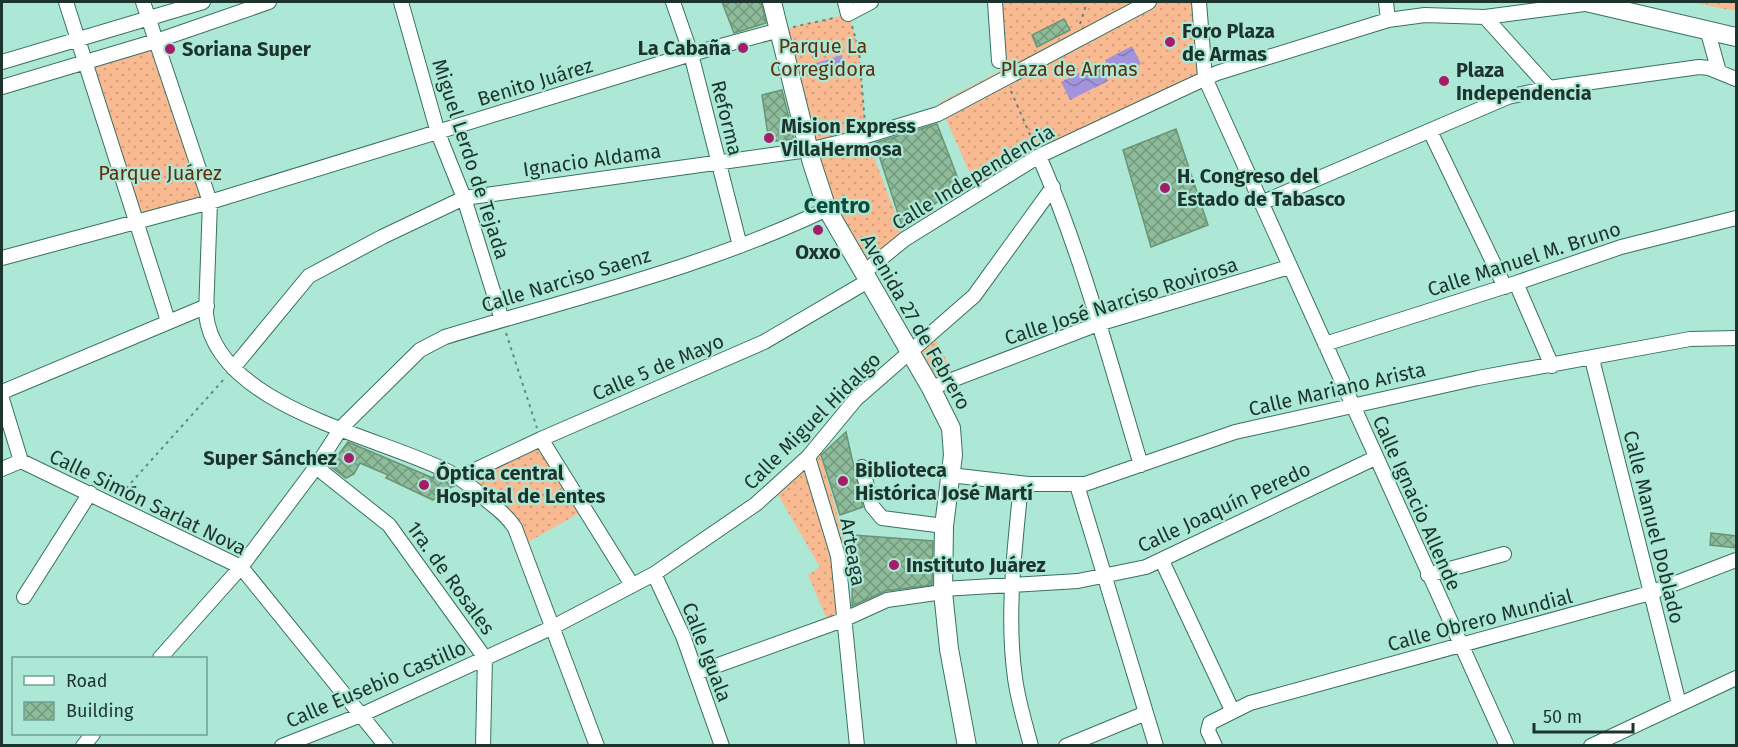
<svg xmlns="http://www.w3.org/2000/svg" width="1738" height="747" font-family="'Fira Sans',sans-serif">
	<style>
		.grass { fill: url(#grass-dots) }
		.water { fill: url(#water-waves) }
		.building { fill: url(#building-cross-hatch); stroke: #699575; stroke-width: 1.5 }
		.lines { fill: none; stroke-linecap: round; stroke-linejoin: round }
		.minor-casing { stroke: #387161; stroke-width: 16 }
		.major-casing { stroke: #387161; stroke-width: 20 }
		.path { stroke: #60897c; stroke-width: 2; stroke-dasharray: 3 4.5; stroke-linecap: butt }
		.minor { stroke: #fff; stroke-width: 14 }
		.major { stroke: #fff; stroke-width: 18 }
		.poi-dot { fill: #a41d68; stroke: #ace8d5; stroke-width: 2 }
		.labels { text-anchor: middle; stroke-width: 4.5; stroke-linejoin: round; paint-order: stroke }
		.poi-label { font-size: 20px; font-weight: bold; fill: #1c342d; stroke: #ace8d5; text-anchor: start }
		.park-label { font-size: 20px; fill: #5e2f0c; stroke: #ace8d5 }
		.street-label { font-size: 20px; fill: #1c342d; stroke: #ace8d5 }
		.quarter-label { font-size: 22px; font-weight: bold; fill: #0c4c3d; stroke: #ace8d5 }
	</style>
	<defs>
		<pattern id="grass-dots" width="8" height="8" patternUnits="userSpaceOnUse" patternTransform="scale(1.5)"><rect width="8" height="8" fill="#f9ba92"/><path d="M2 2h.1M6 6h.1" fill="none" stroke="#d5a07e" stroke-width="1.8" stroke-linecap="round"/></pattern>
		<pattern id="water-waves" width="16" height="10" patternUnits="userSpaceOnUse" patternTransform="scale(1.5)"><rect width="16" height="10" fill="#a293dc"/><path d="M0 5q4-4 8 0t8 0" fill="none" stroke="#8379b3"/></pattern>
		<pattern id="building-cross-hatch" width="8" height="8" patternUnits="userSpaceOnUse" patternTransform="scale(1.5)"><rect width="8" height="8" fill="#8ebb9a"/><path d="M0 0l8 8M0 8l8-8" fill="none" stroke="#73997e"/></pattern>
	</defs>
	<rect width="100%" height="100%" fill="#ace8d5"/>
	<!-- grass -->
	<path class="grass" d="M995,2H1199L1205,78L978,192L939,103L1002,70Z
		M1689,2H1736V11Z
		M848,14L859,50L866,136L905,239L863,273L846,243L780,30Z
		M156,41L210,202L135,223L85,62Z
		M933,334L956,379L931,388L910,352Z
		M541,439L585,510L521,546L515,528L458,478Z
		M819,451L847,547L841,610L827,619L808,575L820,567L778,495Z"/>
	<!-- water -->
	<path class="water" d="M1132,46L1141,64L1114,77L1105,60Z
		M842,55L845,69L812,75L810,65Z
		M1099,63L1108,81L1070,100L1061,82Z"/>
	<!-- building -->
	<path class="building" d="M722,2H761L766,23L734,33Z
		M1064,19L1070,30L1037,47L1032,35Z
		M782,90L794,139L769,142L762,95Z
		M937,124L960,184L903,229L875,143Z
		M1176,129L1208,225L1151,247L1123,150Z
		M846,432L863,507L840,515L821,455Z
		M348,442L433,478L434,475L454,486L442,492L433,500L386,478L388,475L360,463L354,474L346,478L330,466Z
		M1711,533L1737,536V548L1710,545Z
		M853,535L933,541L932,585L885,591L852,606Z"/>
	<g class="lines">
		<!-- minor casing -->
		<g class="minor-casing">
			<path id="minor" d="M66,2L168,321
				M143,2L210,202L206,314C216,407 379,436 449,472C464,480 477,491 489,502C499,510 508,517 515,528L597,746
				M401,2L438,133L464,198L502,320
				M673,2L691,54L740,246
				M845,2L848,14L871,2
				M995,2L999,61
				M1199,2L1205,78L1507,746
				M1386,2L1388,20
				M1485,17L1549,88
				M1707,29L1719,72
				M2,62L203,2
				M2,87L156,41L269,2
				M1430,131L1505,287
				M1039,156C1082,255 1110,362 1141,465
				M1261,203L1508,97L1549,88L1699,67L1709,68L1736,79
				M2,258L210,202L691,54L780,30
				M863,273L905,239L1039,156L1217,73L1388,20L1425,15L1485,17L1592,3
				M1516,283L1552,366
				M1325,344L1516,283L1621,247L1736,218
				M1592,359L1679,704
				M233,368L309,276L382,237L464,198L808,150L866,136L938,114L1149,2
				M931,388L1098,324L1289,267
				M2,392L207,306
				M2,399L21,461L241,567L386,746
				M541,439L632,585
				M808,457L838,556L857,746
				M316,467L389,525L485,658L483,746
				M862,467L872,506L882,518L944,526
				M2,469L21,461
				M950,475L1028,484H1085L1235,432L1478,378L1690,339L1736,338
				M458,478L541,439L764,342L868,281
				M1021,484C1015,547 1006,614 1015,678C1018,701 1025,723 1031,746
				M1077,485L1156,746
				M1162,561L1232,710
				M654,574L683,636L722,746
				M1428,575L1504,554
				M943,589L1078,581L1146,567L1375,458
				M24,597L90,493
				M160,658L241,567L316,467L341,428L420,350L445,337C573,298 706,267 827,209
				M696,673L843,620L887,600L943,592
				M83,746L93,734
				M282,746L361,715L551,628L654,574L756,504L808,457L856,399L974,296L1053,187
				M1066,746L1146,713
				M1215,746L1208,731L1210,723L1250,703L1650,593L1736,560
				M1591,746L1736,678"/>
		</g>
		<!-- major casing -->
		<g class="major-casing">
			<path id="major" d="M772,2L812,163L827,209L931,388L951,428L953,455L944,526L943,592L949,649L967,746
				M1586,2L1736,37"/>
		</g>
		<!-- path -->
		<path class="path" d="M1080,24L1087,2
			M852,26L859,50L865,124
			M793,27L834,18
			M1011,91L1034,144
			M506,333L537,428
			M121,494L225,378"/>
		<!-- minor -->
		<use href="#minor" class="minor"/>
		<!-- major -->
		<use href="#major" class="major"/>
	</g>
	<!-- markers -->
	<g class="poi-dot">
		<circle cx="1170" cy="42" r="6"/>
		<circle cx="743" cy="48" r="6"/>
		<circle cx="170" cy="49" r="6"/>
		<circle cx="1444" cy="81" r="6"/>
		<circle cx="769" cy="138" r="6"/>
		<circle cx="1165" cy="188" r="6"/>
		<circle cx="818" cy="230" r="6"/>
		<circle cx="349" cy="458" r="6"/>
		<circle cx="843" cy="481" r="6"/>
		<circle cx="424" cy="485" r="6"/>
		<circle cx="894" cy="565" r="6"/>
	</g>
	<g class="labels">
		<!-- poi labels -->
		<g class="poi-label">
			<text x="1182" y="38">Foro Plaza<tspan x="1182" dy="23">de Armas</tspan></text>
			<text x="731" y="55" text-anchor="end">La Cabaña</text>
			<text x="182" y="56">Soriana Super</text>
			<text x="1456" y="77">Plaza<tspan x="1456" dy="23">Independencia</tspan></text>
			<text x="781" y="133">Mision Express<tspan x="781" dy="23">VillaHermosa</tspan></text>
			<text x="1177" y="183">H. Congreso del<tspan x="1177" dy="23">Estado de Tabasco</tspan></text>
			<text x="818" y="259" text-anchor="middle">Oxxo</text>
			<text x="337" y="465" text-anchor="end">Super Sánchez</text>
			<text x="855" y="477">Biblioteca<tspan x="855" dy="23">Histórica José Martí</tspan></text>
			<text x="436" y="480">Óptica central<tspan x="436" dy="23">Hospital de Lentes</tspan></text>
			<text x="906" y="572">Instituto Juárez</text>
		</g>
		<!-- park labels -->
		<g class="park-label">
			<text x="823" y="53">Parque La<tspan x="823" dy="23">Corregidora</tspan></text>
			<text x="1069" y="76">Plaza de Armas</text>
			<text x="160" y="180">Parque Juárez</text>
		</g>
		<!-- street labels -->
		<g class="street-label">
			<text transform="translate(535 82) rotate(-17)" y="7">Benito Juárez</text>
			<text transform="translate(727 118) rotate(76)" y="7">Reforma</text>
			<text transform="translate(471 159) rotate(72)" y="7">Miguel Lerdo de Tejada</text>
			<text transform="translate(592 160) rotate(-8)" y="7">Ignacio Aldama</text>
			<text transform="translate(973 177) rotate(-31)" y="7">Calle Independencia</text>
			<text transform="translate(1524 259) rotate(-18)" y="7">Calle Manuel M. Bruno</text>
			<text transform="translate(566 280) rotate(-17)" y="7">Calle Narciso Saenz</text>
			<text transform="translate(1121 301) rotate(-18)" y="7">Calle José Narciso Rovirosa</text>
			<text transform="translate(916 322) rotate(60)" y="7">Avenida 27 de Febrero</text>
			<text transform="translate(658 367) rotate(-23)" y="7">Calle 5 de Mayo</text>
			<text transform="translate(1337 389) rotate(-13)" y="7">Calle Mariano Arista</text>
			<text transform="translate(812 421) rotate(-45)" y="7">Calle Miguel Hidalgo</text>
			<text transform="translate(148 502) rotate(26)" y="7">Calle Simón Sarlat Nova</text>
			<text transform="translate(1417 503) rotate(66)" y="7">Calle Ignacio Allende</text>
			<text transform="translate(1224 507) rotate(-25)" y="7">Calle Joaquín Peredo</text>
			<text transform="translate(1654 527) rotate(76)" y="7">Calle Manuel Doblado</text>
			<text transform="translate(853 552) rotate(80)" y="7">Arteaga</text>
			<text transform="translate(451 578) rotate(54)" y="7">1ra. de Rosales</text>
			<text transform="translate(1480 620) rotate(-15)" y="7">Calle Obrero Mundial</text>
			<text transform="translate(707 652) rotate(69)" y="7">Calle Iguala</text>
			<text transform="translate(376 684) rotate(-23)" y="7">Calle Eusebio Castillo</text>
		</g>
		<!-- quarter labels -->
		<g class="quarter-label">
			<text x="837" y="213">Centro</text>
		</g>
	</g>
	<!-- border -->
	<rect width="1738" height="747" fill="none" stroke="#1c342d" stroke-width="6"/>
	<!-- legend -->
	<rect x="12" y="657" width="195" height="78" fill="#ace8d5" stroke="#72a092" stroke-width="1.5"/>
	<rect x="24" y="676" width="30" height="9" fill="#ffffff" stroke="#72a092" stroke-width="1.5"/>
	<text x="66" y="687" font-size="18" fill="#1c342d">Road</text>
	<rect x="24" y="702" width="30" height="18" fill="url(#building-cross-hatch)" stroke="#72a092" stroke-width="1.5"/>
	<text x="66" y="717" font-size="18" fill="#1c342d">Building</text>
	<!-- scale -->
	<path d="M1534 723v9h99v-9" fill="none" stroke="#1c342d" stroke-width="3"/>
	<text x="1543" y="723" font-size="18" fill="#1c342d" stroke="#ace8d5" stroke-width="4.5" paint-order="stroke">50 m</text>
</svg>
